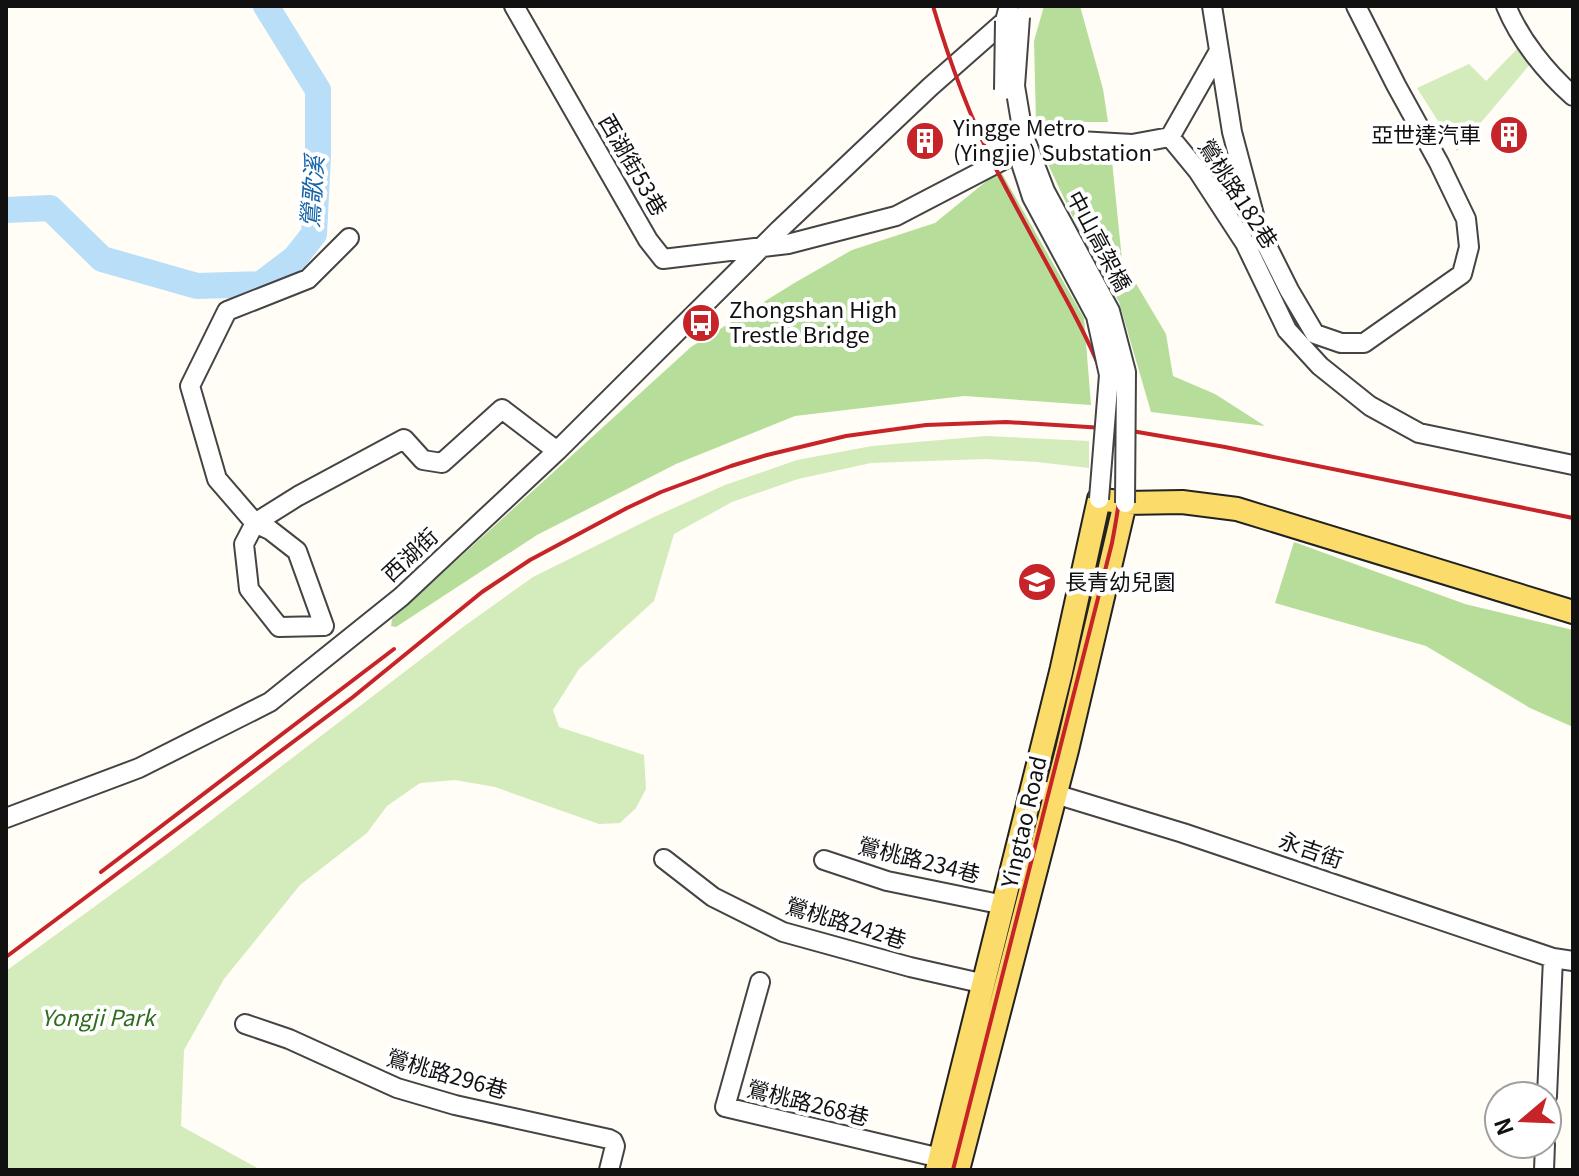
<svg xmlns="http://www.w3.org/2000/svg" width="1579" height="1176" font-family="Georgia,'Noto Sans TC',serif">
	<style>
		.green { fill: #d4ebbc }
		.forest { fill: #b7dd9b }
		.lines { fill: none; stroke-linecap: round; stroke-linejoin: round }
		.river { stroke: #b8def8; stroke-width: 26 }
		.minor-casing { stroke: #444; stroke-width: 22 }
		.major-casing { stroke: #222; stroke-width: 26 }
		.minor { stroke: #fff; stroke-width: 18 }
		.major { stroke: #fbdb69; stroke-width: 22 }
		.rail { stroke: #c62428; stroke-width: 4 }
		.minor-bridge-casing { stroke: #444; stroke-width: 22; stroke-linecap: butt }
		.minor-bridge { stroke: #fff; stroke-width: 18 }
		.labels { text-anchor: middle; stroke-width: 8; stroke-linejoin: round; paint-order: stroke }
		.poi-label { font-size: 22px; fill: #111; stroke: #fff; text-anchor: start }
		.street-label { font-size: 22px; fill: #111; stroke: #fff }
		.park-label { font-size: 22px; font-style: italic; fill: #2c6c1e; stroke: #fff }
		.water-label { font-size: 24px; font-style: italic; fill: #1564a7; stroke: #fff }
	</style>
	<rect width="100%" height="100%" fill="#fffdf5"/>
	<!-- green -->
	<path class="green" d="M1517,49L1531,63L1457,151L1417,88L1469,64L1486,81Z
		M986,436L1089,441V468L1037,462L986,459L871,463L798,479L732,502L674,534L654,601L579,669L553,710L559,727L644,755L646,789L636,808L620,823L599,824L495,787L455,780L420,783L387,806L367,833L300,885L224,979L184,1050L181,1126L261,1170H6V971L167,854L463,627L533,577L654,517L725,485L797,460L872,446Z"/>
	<!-- forest -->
	<path class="forest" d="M1044,6H1080L1103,89L1108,122H1036L1034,41Z
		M1046,160L1112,161L1122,260L1166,334L1173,376L1215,394L1265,426L1151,412L1119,302L1085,243Z
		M1000,170L1084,318L1091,405L964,396L795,416L676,464L537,535L396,627L391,626L392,619L691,347L796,282L852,250L935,223Z
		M1294,542L1465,604L1573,630V727L1530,708L1426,646L1275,603Z"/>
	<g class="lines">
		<!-- river -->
		<path class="river" d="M6,210L50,208L102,259L197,286L261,284L295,258L314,234L318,156V90L266,6"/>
		<!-- minor casing -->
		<g class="minor-casing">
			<path id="minor" d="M514,6L648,240L663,259L788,244L896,216L1040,141H1079L1132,144L1170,137L1198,171L1245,243L1287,330L1320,366L1370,406L1419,433L1573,465
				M1212,6L1232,132L1257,226L1289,290L1315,334L1341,343H1364L1462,274L1469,247L1466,219L1439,163L1396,85L1356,6
				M1506,6C1520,40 1546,72 1573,96
				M1170,137L1219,51
				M349,238L308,279L227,311L190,386L217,479L255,523L270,530L297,551L324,626L279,627L249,589L244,544L255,523L298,496L404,439L423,460L442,463L502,409L557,451
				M1032,787L1183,833L1553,958L1573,961
				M6,818L139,768L270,702L401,597L557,451L779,230L930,87L1005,21L1009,6
				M664,859L713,897L783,932L910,967L985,984
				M824,860L887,881L1004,905
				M760,982L725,1107L953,1161
				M245,1024L289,1039L397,1088L455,1105L609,1139L613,1141L615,1146L609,1170
				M1547,1096L1553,958
				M1544,1170L1545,1144"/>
		</g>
		<!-- major casing -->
		<g class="major-casing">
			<path id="major" d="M937,1170L1061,672L1099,499L1125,503L1182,502L1237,509L1573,612
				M958,1170L1067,750L1125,503"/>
		</g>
		<!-- minor -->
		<use href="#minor" class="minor"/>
		<!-- major -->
		<use href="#major" class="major"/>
		<!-- rail -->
		<path class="rail" d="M933,6C949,60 969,115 994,165C1015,206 1038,247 1060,288C1087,337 1114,389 1120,446C1124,478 1118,511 1112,543L953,1170
			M101,872L394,649
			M6,957L353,697L482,592L530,560L627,508L661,492L731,466L767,455L846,436L926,425L1006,422L1120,429L1225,447L1573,518"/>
		<!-- minor-bridge casing -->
		<g class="minor-bridge-casing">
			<path id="minor-bridge" d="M1020,17L1015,86L1023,134L1045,191L1110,311L1126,372L1125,503
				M1004,90L1005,21
				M1012,135L1032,197L1096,316L1109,375L1099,499"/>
		</g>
		<!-- minor-bridge -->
		<use href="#minor-bridge" class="minor-bridge"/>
	</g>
	<!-- icons -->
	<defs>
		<g id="building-disc" transform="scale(2)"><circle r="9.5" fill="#c62428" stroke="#fff"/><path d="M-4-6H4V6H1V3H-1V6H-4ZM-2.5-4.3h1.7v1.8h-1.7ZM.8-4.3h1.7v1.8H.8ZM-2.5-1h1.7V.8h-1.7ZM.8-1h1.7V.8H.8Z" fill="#fff"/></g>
		<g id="bus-disc" transform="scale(2)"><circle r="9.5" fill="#c62428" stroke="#fff"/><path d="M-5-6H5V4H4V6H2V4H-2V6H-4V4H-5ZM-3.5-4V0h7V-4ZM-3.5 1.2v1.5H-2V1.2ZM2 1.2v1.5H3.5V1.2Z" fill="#fff"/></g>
		<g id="school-disc" transform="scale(2)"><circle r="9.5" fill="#c62428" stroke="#fff"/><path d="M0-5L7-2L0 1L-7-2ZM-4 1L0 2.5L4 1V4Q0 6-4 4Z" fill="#fff"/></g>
	</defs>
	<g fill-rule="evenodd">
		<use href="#building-disc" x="1509" y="135"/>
		<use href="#building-disc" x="925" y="141"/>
		<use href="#bus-disc" x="701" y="323"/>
		<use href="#school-disc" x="1037" y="582"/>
	</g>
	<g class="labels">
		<!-- poi labels -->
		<g class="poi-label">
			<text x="953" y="136">Yingge Metro<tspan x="953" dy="25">(Yingjie) Substation</tspan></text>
			<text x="1481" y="143" text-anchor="end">亞世達汽車</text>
			<text x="729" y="318">Zhongshan High<tspan x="729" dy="25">Trestle Bridge</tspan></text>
			<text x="1065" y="590">長青幼兒園</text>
		</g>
		<!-- street labels -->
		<g class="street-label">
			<text transform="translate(633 165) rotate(60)" y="8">西湖街53巷</text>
			<text transform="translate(1238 194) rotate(57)" y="8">鶯桃路182巷</text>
			<text transform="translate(1099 241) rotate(62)" y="8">中山高架橋</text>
			<text transform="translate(410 555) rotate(-43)" y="8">西湖街</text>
			<text transform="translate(1024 822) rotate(-77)" y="8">Yingtao Road</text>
			<text transform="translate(1311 850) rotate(19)" y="8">永吉街</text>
			<text transform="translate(919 860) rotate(14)" y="8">鶯桃路234巷</text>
			<text transform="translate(846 923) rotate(17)" y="8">鶯桃路242巷</text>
			<text transform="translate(447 1074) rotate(16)" y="8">鶯桃路296巷</text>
			<text transform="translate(808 1103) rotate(14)" y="8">鶯桃路268巷</text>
		</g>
		<!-- park labels -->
		<g class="park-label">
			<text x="98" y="1026">Yongji Park</text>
		</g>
		<!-- water labels -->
		<g class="water-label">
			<text transform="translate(313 192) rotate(-86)" y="8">鶯歌溪</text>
		</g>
	</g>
	<!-- border -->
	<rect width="1579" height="1176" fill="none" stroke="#111111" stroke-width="16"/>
	<!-- north arrow -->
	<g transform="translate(1523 1120) rotate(251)"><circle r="38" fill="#ffffff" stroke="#a0a0a0" stroke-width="2"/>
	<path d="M0-6L14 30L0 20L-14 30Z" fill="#c62428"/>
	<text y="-12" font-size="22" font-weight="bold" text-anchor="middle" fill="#111111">N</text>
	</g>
</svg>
